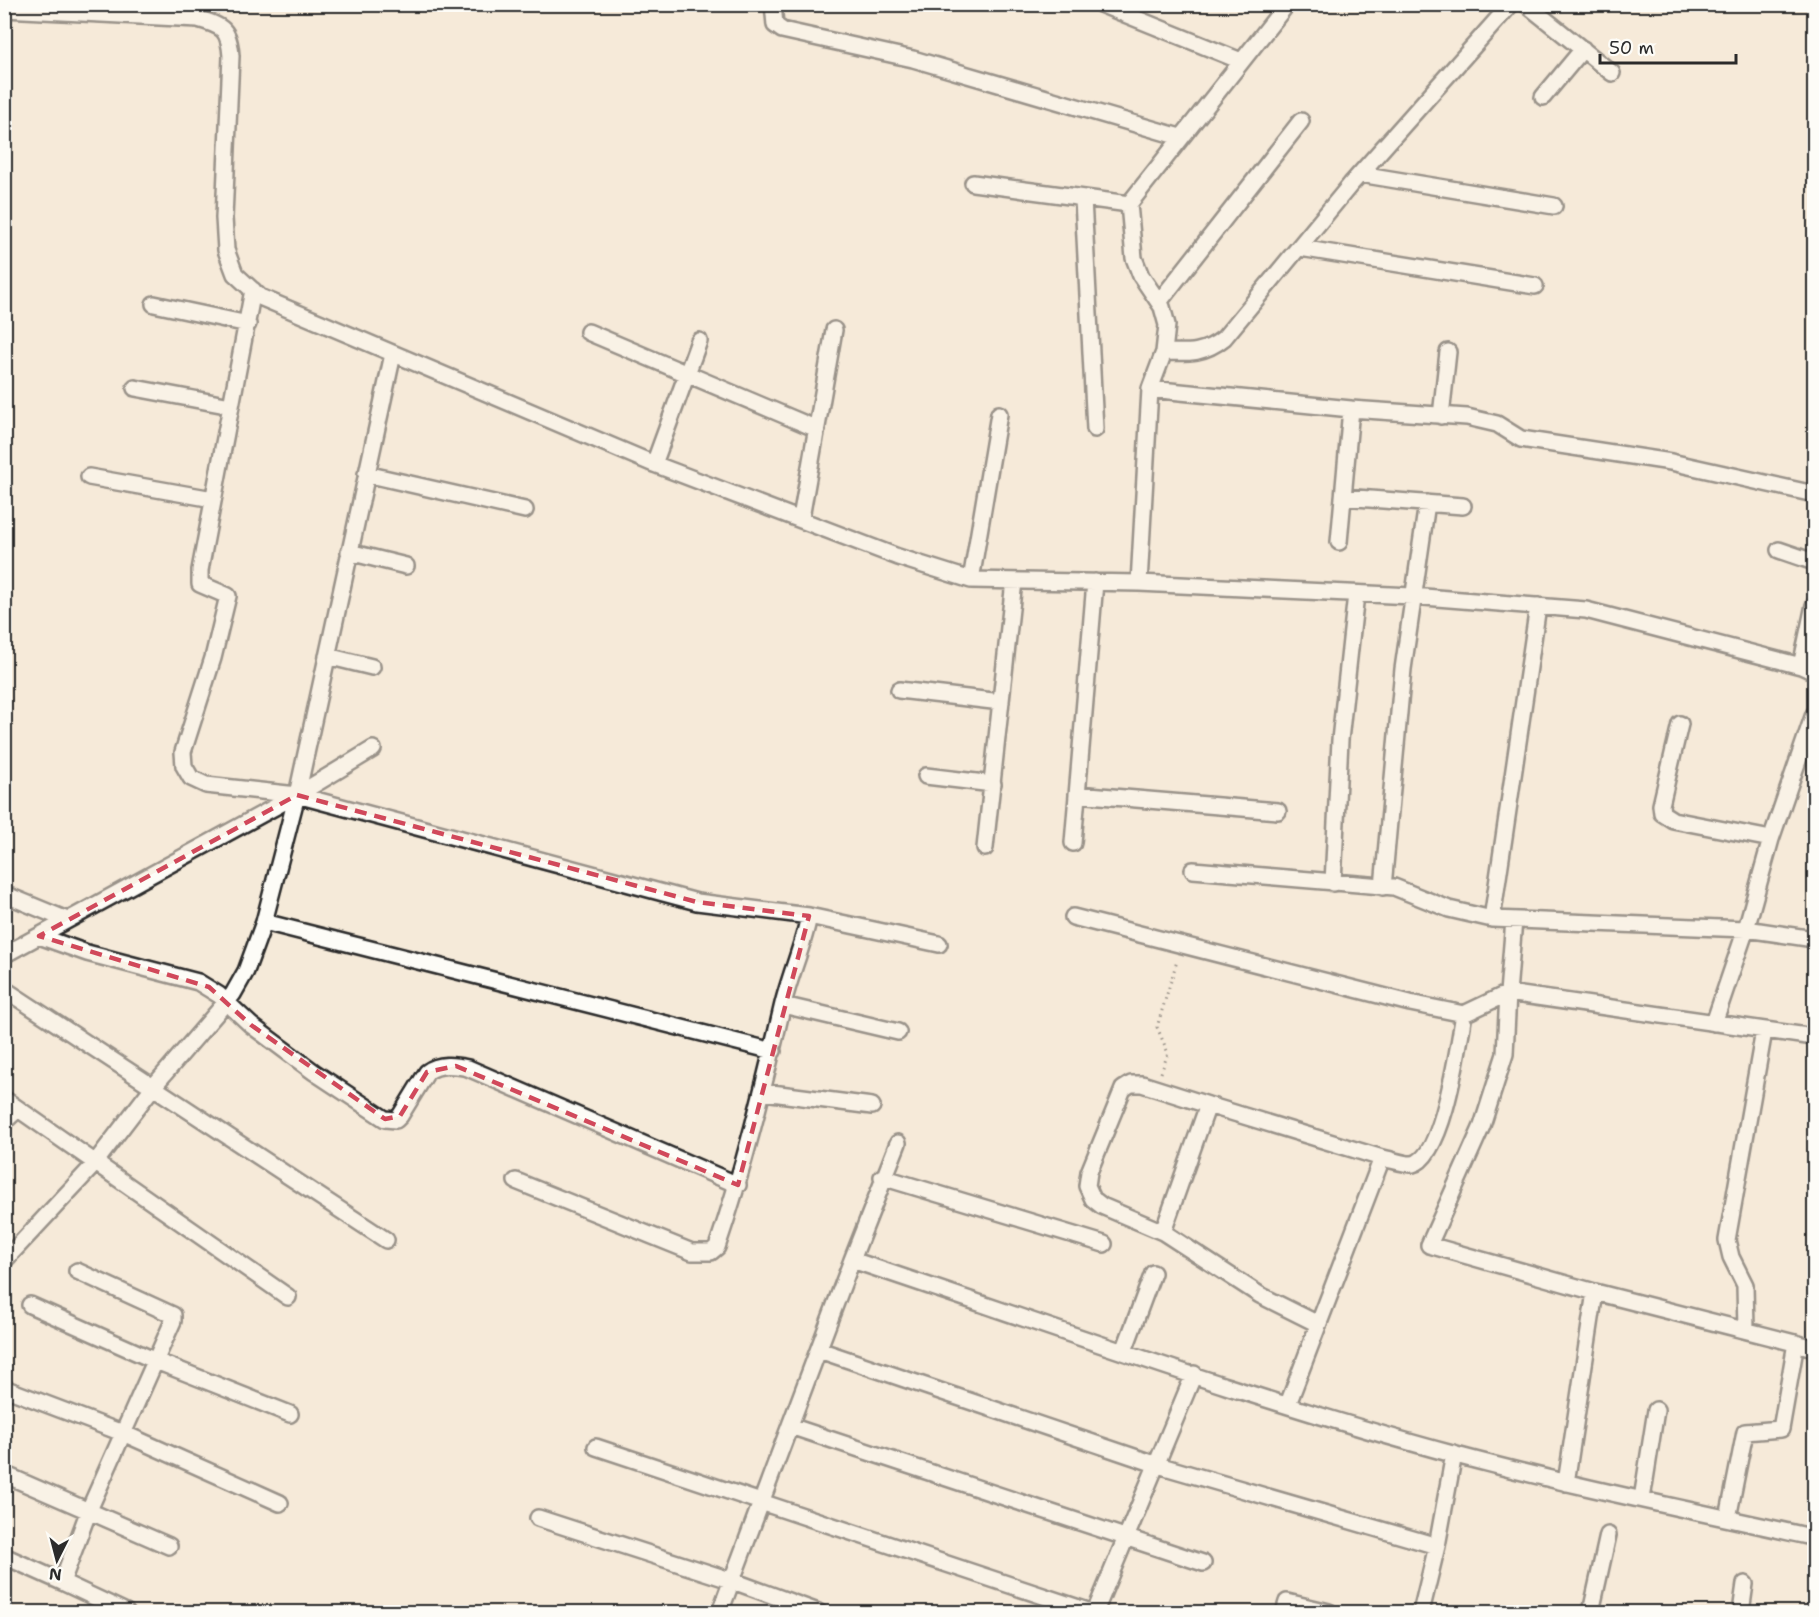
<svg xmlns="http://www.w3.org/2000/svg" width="1819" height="1617" font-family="'Shantell Sans',sans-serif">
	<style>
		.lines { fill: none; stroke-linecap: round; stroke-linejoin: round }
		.street-casing { stroke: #2b2b2b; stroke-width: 20 }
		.path { stroke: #2b2b2b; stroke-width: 3; stroke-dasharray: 1.5 4.5; stroke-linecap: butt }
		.street { stroke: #fdfcf7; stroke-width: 15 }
		.marked { fill: none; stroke: #d1495b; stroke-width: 4.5; stroke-dasharray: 12 8; stroke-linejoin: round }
	</style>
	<rect width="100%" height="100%" fill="#f5ead9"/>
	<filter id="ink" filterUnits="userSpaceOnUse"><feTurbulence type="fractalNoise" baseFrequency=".0167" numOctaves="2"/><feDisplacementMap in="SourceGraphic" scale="12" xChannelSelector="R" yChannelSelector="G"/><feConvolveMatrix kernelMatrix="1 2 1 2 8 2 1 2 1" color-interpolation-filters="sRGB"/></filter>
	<g filter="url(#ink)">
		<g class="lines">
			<!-- street casing -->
			<g class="street-casing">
				<path id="street" d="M773,4L775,25L782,30L913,59L1180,137
					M1100,4L1241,61
					M1526,4L1612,73
					M4,9L198,19C223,26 229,29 231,56L224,218L226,250L235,274L260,297L654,464L898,557L971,580L1139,583L1412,596L1586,610L1801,666L1814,672
					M1543,97L1583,49
					M1360,174L1554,206
					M973,183L1129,204
					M1083,199L1095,429
					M1300,248L1535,286
					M253,290L200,570V584L228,596L213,658L183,752L184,766L191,778L206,785L297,795L697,902L809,916C803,947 789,977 782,1008C763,1089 744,1168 717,1247L711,1252H692L516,1181
					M1159,302L1301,121
					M154,304L248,324
					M588,332L817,429
					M1164,352C1189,353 1204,354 1224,338L1351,184L1511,4
					M135,388L231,406
					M1150,389L1351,409L1339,542
					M1351,409L1467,417L1497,424L1521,439L1671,462L1814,494
					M1441,416L1448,352
					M654,464L699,341
					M366,474L525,510
					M89,477L213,499
					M1343,497L1463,506
					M801,518L834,330
					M1779,550L1814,562
					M349,552L406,566
					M971,580L999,414
					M1139,583L1150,389L1164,352L1167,325L1162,307L1141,276L1134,258L1129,204L1287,4
					M327,656L372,667
					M1801,666L1814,605
					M899,690L1001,702
					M1680,724L1661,805L1662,813L1673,820L1771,839
					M926,776L993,784
					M1077,794L1278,811
					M1073,843L1095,582
					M985,848L1014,581
					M1193,870L1394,887L1449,909L1492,919L1746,929L1814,939
					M1333,883L1340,740L1356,594
					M1383,887L1403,669L1427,503
					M4,894L67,920
					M809,916L939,944
					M1073,917L1410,1003L1464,1014L1508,993L1505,1054L1482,1126L1429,1245L1595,1292L1814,1348
					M1492,919L1538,606
					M1514,920L1508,993L1814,1037
					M264,922L773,1051
					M39,936L87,953L198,982L219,995L251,1025L314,1072L385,1119L396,1120L400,1116L427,1072C439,1063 454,1065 468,1068L738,1185
					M4,955L297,795L373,749
					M4,989L386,1240
					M783,1005L898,1032
					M1714,1023L1746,929L1771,839L1814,714
					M764,1092L872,1106
					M4,1099L288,1297
					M1208,1105L1142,1084H1131L1123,1089L1089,1172L1087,1186L1093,1199L1102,1206L1163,1232L1260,1295L1318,1324
					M4,1122L17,1110
					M882,1177L1104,1244
					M1163,1232L1208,1105L1382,1158
					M852,1260L898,1143
					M4,1261L91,1168L153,1087L233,994L246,971L264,922L297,795L393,354
					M30,1305L156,1361L290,1414
					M1746,1330L1745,1285L1731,1257L1727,1240L1764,1031
					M819,1350L1158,1465L1437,1546
					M1124,1351L1153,1273
					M4,1388L125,1434L280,1503
					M1288,1404L1382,1158C1390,1159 1405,1165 1413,1164C1444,1157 1459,1041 1464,1014
					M790,1426L1203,1563
					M596,1447L1091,1612
					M6,1475L169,1546
					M1566,1483L1595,1292
					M1642,1499L1656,1410
					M538,1518L733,1581L818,1612
					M1728,1518L1745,1432L1781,1429L1796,1343
					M4,1556L62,1582L89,1510L173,1321V1315L77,1271
					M62,1582L126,1612
					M720,1612L852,1260C1053,1327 1252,1400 1456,1455C1572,1486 1690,1510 1807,1536L1814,1534
					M1095,1612L1194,1374
					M1284,1612L1287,1602L1329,1612
					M1421,1612L1437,1546L1454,1454
					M1591,1612L1608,1535
					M1741,1612L1745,1584"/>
			</g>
			<!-- path -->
			<path class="path" d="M1161,1073L1168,1053L1157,1027L1177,961"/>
			<!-- street -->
			<use href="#street" class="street"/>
		</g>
	</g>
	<!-- marked area -->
	<path d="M0 0H1819V1617H0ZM297,795L697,902L809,916L738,1185L456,1066L427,1072L400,1116L385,1119L251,1025L209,987L39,936Z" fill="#f5ead9" fill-opacity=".55" fill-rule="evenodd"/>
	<path class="marked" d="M297,795L697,902L809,916L738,1185L456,1066L427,1072L400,1116L385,1119L251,1025L209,987L39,936Z"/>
	<!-- margin -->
	<rect width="1819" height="1617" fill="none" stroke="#fdfcf7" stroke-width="24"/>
	<rect x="12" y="12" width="1795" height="1593" fill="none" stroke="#2b2b2b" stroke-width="2" filter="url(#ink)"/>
	<!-- north arrow -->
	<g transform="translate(57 1560) rotate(186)" stroke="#fdfcf7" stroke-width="4.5" paint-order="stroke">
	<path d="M0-4.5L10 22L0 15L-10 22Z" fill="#2b2b2b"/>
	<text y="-9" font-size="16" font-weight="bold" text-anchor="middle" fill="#2b2b2b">N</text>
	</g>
	<!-- scale -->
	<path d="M1600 54v9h136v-9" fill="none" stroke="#2b2b2b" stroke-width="3"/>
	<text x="1609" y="54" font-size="18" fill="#2b2b2b" stroke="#fdfcf7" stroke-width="4.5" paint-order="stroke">50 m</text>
</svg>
